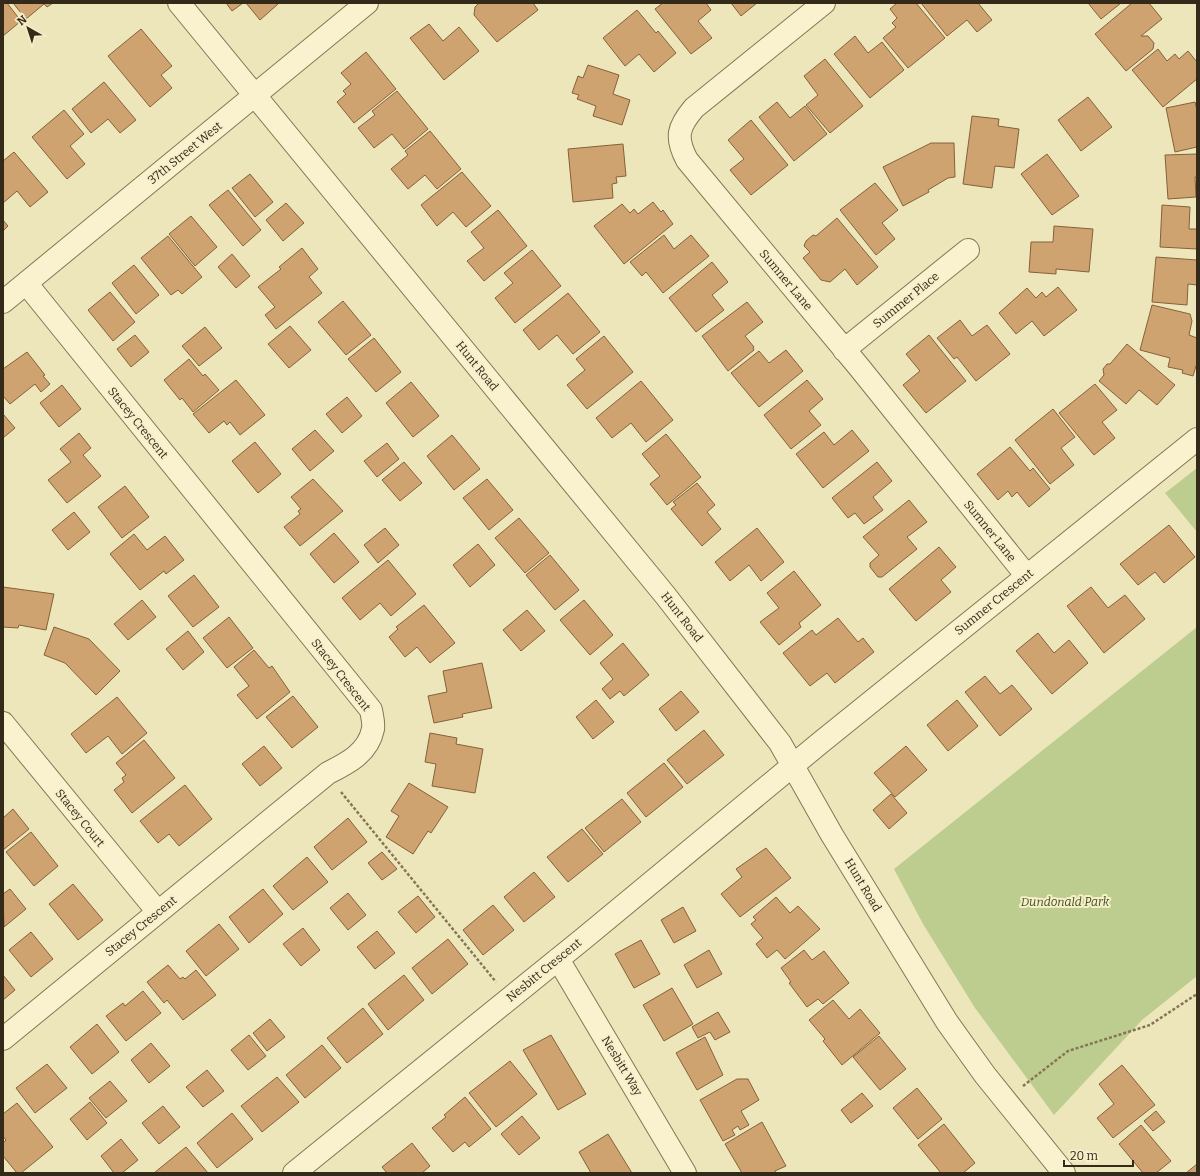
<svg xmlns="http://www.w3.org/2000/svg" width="1200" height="1176" font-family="Bitter,serif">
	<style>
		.green { fill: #bdcc8f }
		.building { fill: #cea36f; stroke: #85613a }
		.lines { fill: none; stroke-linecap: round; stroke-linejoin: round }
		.minor-casing { stroke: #867555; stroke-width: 24 }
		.path { stroke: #867555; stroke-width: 2.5; stroke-dasharray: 3 2; stroke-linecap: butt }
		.minor { stroke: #faf2ce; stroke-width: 22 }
		.labels { text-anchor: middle; stroke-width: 4; stroke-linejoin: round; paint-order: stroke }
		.street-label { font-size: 12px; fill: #342a1a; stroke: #f6efca }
		.park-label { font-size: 12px; font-style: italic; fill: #3f5120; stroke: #f6efca }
	</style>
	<rect width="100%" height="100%" fill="#eee6bb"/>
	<!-- green -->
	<path class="green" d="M1197,468V532L1165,493Z
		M1197,627V976L1142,1020L1054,1115L975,1008L923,924L894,869Z"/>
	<!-- building -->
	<path class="building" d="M3,3H7L21,21L3,36Z
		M13,3H53L47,7L44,4L26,19Z
		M226,3H243L232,11Z
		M246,3H277L278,4L260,20Z
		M479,3H533L538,10L497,42L474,15L475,7Z
		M663,3H706L711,10L698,21L712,38L691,54L655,9Z
		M731,3H757L741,16Z
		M897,3H916L945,38L908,68L883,38L896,27L892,23L897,18L890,9Z
		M921,3H978L992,20L977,32L967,20L947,36Z
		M1088,3H1121L1101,19Z
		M1132,3H1149L1162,19L1141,36H1148L1154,43L1153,49L1126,71L1095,34Z
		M637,10L656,33L658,31L676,53L654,72L639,54L625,66L603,38Z
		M429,24L443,41L459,27L479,51L444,80L410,38Z
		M141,29L172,66L161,75L172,88L150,107L108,56Z
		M855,36L868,53L882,42L904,70L870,98L834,54Z
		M1158,49L1167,61L1175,54L1179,59L1188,51L1197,62V79L1163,107L1132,70Z
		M366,52L396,89L354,123L337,102L346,94L343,91L351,84L341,73Z
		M825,59L863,106L830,133L806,105L818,95L804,76Z
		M588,65L619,75L613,94L630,100L622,125L593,116L596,106L577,99L579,95L572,93L578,76L583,78Z
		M104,82L136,120L120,133L108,119L91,133L72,109Z
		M397,91L428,129L404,149L392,134L374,148L358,128L375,115L372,111Z
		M1088,97L1112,127L1081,151L1058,120Z
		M777,102L790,118L805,106L827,134L794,161L759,117Z
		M1195,102L1197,110V147L1175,152L1166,108Z
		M64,110L84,134L70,146L85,164L67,179L32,137Z
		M972,116L999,119L998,126L1019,129L1014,168L995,166L992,188L963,184Z
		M751,120L788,165L751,195L730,170L744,159L728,140Z
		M430,131L461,169L437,189L425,175L408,189L391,169L408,155L405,151Z
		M931,143H954L955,177L948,178L928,190L929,192L903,206L883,167Z
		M623,144L626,176L616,177L617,183L612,184L613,198L573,202L568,149Z
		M14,152L48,192L30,207L17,191L3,203V161Z
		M1047,154L1079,196L1052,215L1021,174Z
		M1197,154V177H1195L1196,197L1168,199L1165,155Z
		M462,172L491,206L466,227L453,212L437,226L421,205Z
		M250,174L273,202L255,217L232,188Z
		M875,183L898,210L882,223L895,239L876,255L840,210Z
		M228,190L261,230L243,246L209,205Z
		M653,202L661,212L663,210L673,224L624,264L594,226L622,204L630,213L634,209L638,214Z
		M286,203L304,223L283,241L266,220Z
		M1162,205L1190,207L1189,229H1197V249L1160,247Z
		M498,210L527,246L484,281L467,261L484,248L471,232Z
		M191,216L217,247L195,266L169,234Z
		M837,218L878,267L857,285L845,269L830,282L821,280L803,258L810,252L804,246L806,241L813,235L816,236Z
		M3,220L8,226L3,231Z
		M1054,226L1093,229L1089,272L1056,269V274L1029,272L1031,242H1053Z
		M664,235L674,249L691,235L709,256L663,293L646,272L642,276L630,262Z
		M168,236L202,277L182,294L178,290L171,295L141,258Z
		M302,248L318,269L309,277L322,293L276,329L265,315L275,307L258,287L281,269L279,267Z
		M532,250L561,286L515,323L495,298L513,283L504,273Z
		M232,254L250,276L236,288L218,267Z
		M1156,257L1197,260V285L1188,284L1187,305L1152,302Z
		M712,262L728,282L712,295L724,310L696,332L669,298Z
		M134,265L159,295L136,314L112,283Z
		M1058,287L1077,310L1044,336L1032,321L1016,334L999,313L1027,288L1036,298L1042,292L1046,297Z
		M110,292L135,322L113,341L88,310Z
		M568,293L600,332L573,354L557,335L539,350L523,330Z
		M343,301L371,335L346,355L318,322Z
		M747,302L763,322L745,336L754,347L753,348L754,350L728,371L702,336Z
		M1152,305L1190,314L1192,321L1189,335L1197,338V363L1193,376L1182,373L1183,370L1168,367L1170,358L1140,350Z
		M960,320L972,336L987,325L1010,354L976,381L957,357L954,359L937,338Z
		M290,326L311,350L289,368L268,344Z
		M205,327L222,348L199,366L182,346Z
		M135,335L149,352L131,367L117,349Z
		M929,335L966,381L926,413L903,385L920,371L906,354Z
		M604,336L633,372L587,409L567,385L585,370L576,359Z
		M374,338L401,372L376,392L348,359Z
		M1127,344L1175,385L1157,405L1139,390L1126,404L1099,381L1104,375L1103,369L1107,364H1110Z
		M786,350L803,371L759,407L731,373L759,351L769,363Z
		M27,352L45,375L43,376L50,384L41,392L35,384L10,404L3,396V369Z
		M189,359L203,376L205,374L219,390L193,412L182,398L180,400L164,380Z
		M236,380L265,415L240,435L230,422L227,425L224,421L209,433L193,414Z
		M807,380L823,399L809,411L821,425L791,449L764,415Z
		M641,381L673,420L646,442L631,423L612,438L596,418Z
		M411,382L439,416L413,437L386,403Z
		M1095,384L1117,410L1102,422L1115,438L1094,455L1059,413Z
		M62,385L81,409L59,427L40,403Z
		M347,397L362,416L342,433L326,414Z
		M1053,409L1075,437L1061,448L1074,465L1050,484L1015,440Z
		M3,414L15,428L3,438Z
		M315,430L334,451L310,471L292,449Z
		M852,430L869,451L823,488L796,454L824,432L834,445Z
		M79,433L91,448L83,455L101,476L67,503L48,480L71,462L60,449Z
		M666,434L701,477L667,505L650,484L660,476L642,454Z
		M452,435L480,469L454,490L427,456Z
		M255,442L281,474L258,493L232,461Z
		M387,443L399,459L377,477L364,461Z
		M1010,447L1030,471L1033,468L1050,489L1029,507L1017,492L1012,497L1008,491L998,500L977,474Z
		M404,462L422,483L400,501L382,480Z
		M877,462L892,481L873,497L883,510L864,524L855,513L848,518L832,498Z
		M313,479L343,511L300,546L284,527L300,514L298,511L301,509L291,497Z
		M487,479L513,510L489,530L463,498Z
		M697,483L715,505L707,512L721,529L702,546L671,509L676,505L673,502Z
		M125,486L149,517L122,538L98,507Z
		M909,500L927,522L907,537L917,549L882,577H878L870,567V563L879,555L863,537Z
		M74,512L90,532L68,550L52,530Z
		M519,518L549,553L525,573L495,538Z
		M1169,525L1195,557L1164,583L1155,572L1138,585L1120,564Z
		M385,528L399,545L378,563L364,545Z
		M757,528L784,562L761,581L749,565L730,581L715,562Z
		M334,533L359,562L334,583L310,554Z
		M134,534L147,550L165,536L184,560L166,574L164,571L140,590L110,554Z
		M478,544L495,565L470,587L453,565Z
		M939,547L956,567L941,580L951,592L916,621L889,589Z
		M550,555L579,590L555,610L526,575Z
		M388,560L416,594L391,616L380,603L360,620L342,598Z
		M794,571L821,605L799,623L801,627L779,645L760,622L779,608L767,593Z
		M194,575L219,607L193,627L168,596Z
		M3,587L54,594L46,630L19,625L18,628L3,627Z
		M1091,587L1108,608L1125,595L1145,619L1104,653L1067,606Z
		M142,600L156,617L128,640L114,624Z
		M584,600L613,635L590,655L560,620Z
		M424,605L455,643L430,663L417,647L405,657L389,637L398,629L396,627Z
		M527,610L545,631L521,651L503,630Z
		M229,617L253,648L227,668L203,638Z
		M838,618L858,642L863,638L874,652L835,683L827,673L810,686L783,653L812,630L816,635Z
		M54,627L89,639L120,671L96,695L65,663L44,655Z
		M188,631L204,652L183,670L166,649Z
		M1038,633L1054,653L1069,640L1088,663L1052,694L1016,651Z
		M623,643L649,675L624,696L620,691L610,699L602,689L613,679L600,663Z
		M254,650L269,668L272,666L290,692L257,719L237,695L249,686L234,667Z
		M482,663L492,708L462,714L463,717L434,723L428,696L447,692L443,671Z
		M985,676L1000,694L1012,685L1032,709L1000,736L965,692Z
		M681,691L699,712L676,731L659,709Z
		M293,696L318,727L292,748L266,717Z
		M117,697L147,733L122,754L108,736L86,753L71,734Z
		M596,700L614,722L593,739L576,717Z
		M957,700L978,726L948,751L927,725Z
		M704,730L724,755L687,784L667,760Z
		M430,733L457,738L456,744L483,749L475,793L432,786L436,764L425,762Z
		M144,740L175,778L132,813L114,790L124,782L122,778L126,775L116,763Z
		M264,746L282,768L260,786L242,764Z
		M906,746L927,770L895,797L874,773Z
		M664,763L683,787L646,817L627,793Z
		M409,783L448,807L431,833L428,831L413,854L386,837L399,816L391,811Z
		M185,785L212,819L179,846L169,834L158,843L140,821Z
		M891,794L907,813L889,829L873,810Z
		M622,799L641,822L604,852L585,828Z
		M13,809L29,829L3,850V818Z
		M348,818L367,842L332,870L314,847Z
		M582,829L603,854L568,882L547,857Z
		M31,832L58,866L34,886L6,852Z
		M766,848L791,878L740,917L721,894L742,877L736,869Z
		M382,852L397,869L382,880L368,863Z
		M307,857L328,882L293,910L273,886Z
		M534,872L555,897L524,922L504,897Z
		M73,884L103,920L78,940L49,904Z
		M10,889L26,909L4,927L3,894Z
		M263,889L283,914L249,943L229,917Z
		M348,893L366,915L348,930L330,908Z
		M418,896L435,917L416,933L398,912Z
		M776,897L790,913L798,906L820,929L785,959L777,950L767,958L756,944L763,938L751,924L756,920L753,917Z
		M493,905L514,930L483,955L463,930Z
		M683,907L696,931L674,943L661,920Z
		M219,924L239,949L206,976L186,951Z
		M303,928L320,950L301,966L283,944Z
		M377,931L395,953L375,969L357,947Z
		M31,932L53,959L31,977L9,950Z
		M448,939L468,964L432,994L412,968Z
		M641,940L660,974L634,988L615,954Z
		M709,950L722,974L697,988L684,965Z
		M804,950L812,960L824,951L849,983L823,1004L818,999L807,1007L789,983L791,982L781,968Z
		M168,965L180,979L183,977L185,979L196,970L216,995L183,1020L167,1000L164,1003L147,982Z
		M3,975L15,990L3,1000Z
		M404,975L424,1000L388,1030L368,1004Z
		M672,988L693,1024L664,1041L643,1005Z
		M143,991L161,1013L126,1041L106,1016L123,1003L125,1006Z
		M833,1000L849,1019L860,1009L880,1033L842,1065L823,1041L825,1039L809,1020Z
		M363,1008L383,1034L347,1063L327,1038Z
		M718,1012L730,1032L715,1040L710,1032L698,1038L692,1027Z
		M270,1019L285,1037L267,1051L253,1033Z
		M97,1024L119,1052L92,1074L70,1047Z
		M249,1035L266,1056L248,1070L231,1050Z
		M551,1035L586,1094L558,1110L523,1050Z
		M879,1036L906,1069L880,1090L853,1057Z
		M705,1037L723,1075L697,1090L676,1053Z
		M151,1043L170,1066L149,1083L131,1060Z
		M322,1045L341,1068L305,1098L286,1075Z
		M510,1061L537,1094L496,1127L469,1093Z
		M47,1064L67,1088L35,1113L16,1088Z
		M1122,1065L1155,1105L1113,1138L1097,1118L1114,1104L1099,1084Z
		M207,1070L224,1091L203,1107L186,1087Z
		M277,1077L299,1102L262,1132L241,1106Z
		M737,1079H748L759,1100L741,1111L749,1125L740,1130L738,1126L732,1130L735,1135L723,1141L700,1100Z
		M110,1081L127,1101L106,1118L89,1098Z
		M917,1088L942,1119L918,1139L893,1108Z
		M862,1093L873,1106L851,1123L841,1110Z
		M465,1097L491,1129L469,1147L465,1142L453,1152L432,1128L446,1117L444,1115Z
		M90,1102L107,1123L87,1140L70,1119Z
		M17,1103L53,1147L21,1173H17L3,1156V1143L6,1140L3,1136V1114Z
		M163,1106L180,1127L159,1144L142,1123Z
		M1156,1111L1165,1122L1153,1131L1144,1121Z
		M232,1113L253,1139L217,1168L197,1143Z
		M522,1116L540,1138L519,1155L501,1134Z
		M762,1122L786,1166L775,1171L776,1173H742L725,1144Z
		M944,1124L975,1163L963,1173H941L918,1145Z
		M1141,1125L1171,1161L1156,1173H1143L1119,1144Z
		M608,1134L632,1173H591L579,1152Z
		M121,1139L138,1160L122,1173H114L101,1156Z
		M412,1143L430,1166L422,1173H387L382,1167Z
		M186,1147L208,1173H154Z
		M1197,1164V1173H1186Z"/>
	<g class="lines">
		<!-- minor casing -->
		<g class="minor-casing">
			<path id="minor" d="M179,3L665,595L780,743L832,835L947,1022L985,1075L1064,1173
				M824,3L694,108C678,127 675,137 687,160L859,367L1026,575
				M3,302L367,3
				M844,350L968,250
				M3,723L158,912
				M558,959L685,1173
				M3,1039L328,773C348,763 368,753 373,729C374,723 372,716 371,710L26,283
				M294,1173L583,939L820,743L1197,439"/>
		</g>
		<!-- path -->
		<path class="path" d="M341,792L496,982
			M1023,1086L1068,1051L1150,1025L1197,994"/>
		<!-- minor -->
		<use href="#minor" class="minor"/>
	</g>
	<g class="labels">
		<!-- street labels -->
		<g class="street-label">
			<text transform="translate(185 153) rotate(-39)" y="4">37th Street West</text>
			<text transform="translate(786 280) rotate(50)" y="4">Sumner Lane</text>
			<text transform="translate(906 300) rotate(-39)" y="4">Summer Place</text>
			<text transform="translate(477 366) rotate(51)" y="4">Hunt Road</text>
			<text transform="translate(138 423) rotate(51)" y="4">Stacey Crescent</text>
			<text transform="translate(990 531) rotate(51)" y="4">Sumner Lane</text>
			<text transform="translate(994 602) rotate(-39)" y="4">Sumner Crescent</text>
			<text transform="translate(682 617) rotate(52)" y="4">Hunt Road</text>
			<text transform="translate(341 675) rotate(52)" y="4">Stacey Crescent</text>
			<text transform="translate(80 818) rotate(51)" y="4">Stacey Court</text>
			<text transform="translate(863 885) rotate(59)" y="4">Hunt Road</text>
			<text transform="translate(141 926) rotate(-39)" y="4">Stacey Crescent</text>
			<text transform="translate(544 970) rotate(-39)" y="4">Nesbitt Crescent</text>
			<text transform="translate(622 1066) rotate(59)" y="4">Nesbitt Way</text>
		</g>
		<!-- park labels -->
		<g class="park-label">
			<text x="1065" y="906">Dundonald Park</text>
		</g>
	</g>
	<!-- border -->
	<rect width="1200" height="1176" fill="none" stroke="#342a1a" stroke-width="8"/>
	<!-- north arrow -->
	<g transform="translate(28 28) rotate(321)" stroke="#f6efca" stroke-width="3" paint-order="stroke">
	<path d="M0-3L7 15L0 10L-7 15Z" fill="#342a1a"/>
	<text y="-6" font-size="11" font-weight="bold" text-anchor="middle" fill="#342a1a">N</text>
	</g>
	<!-- scale -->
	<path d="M1064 1160v6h69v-6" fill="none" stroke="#342a1a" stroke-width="2"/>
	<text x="1070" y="1160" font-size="12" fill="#342a1a" stroke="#f6efca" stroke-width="3" paint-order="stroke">20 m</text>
</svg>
